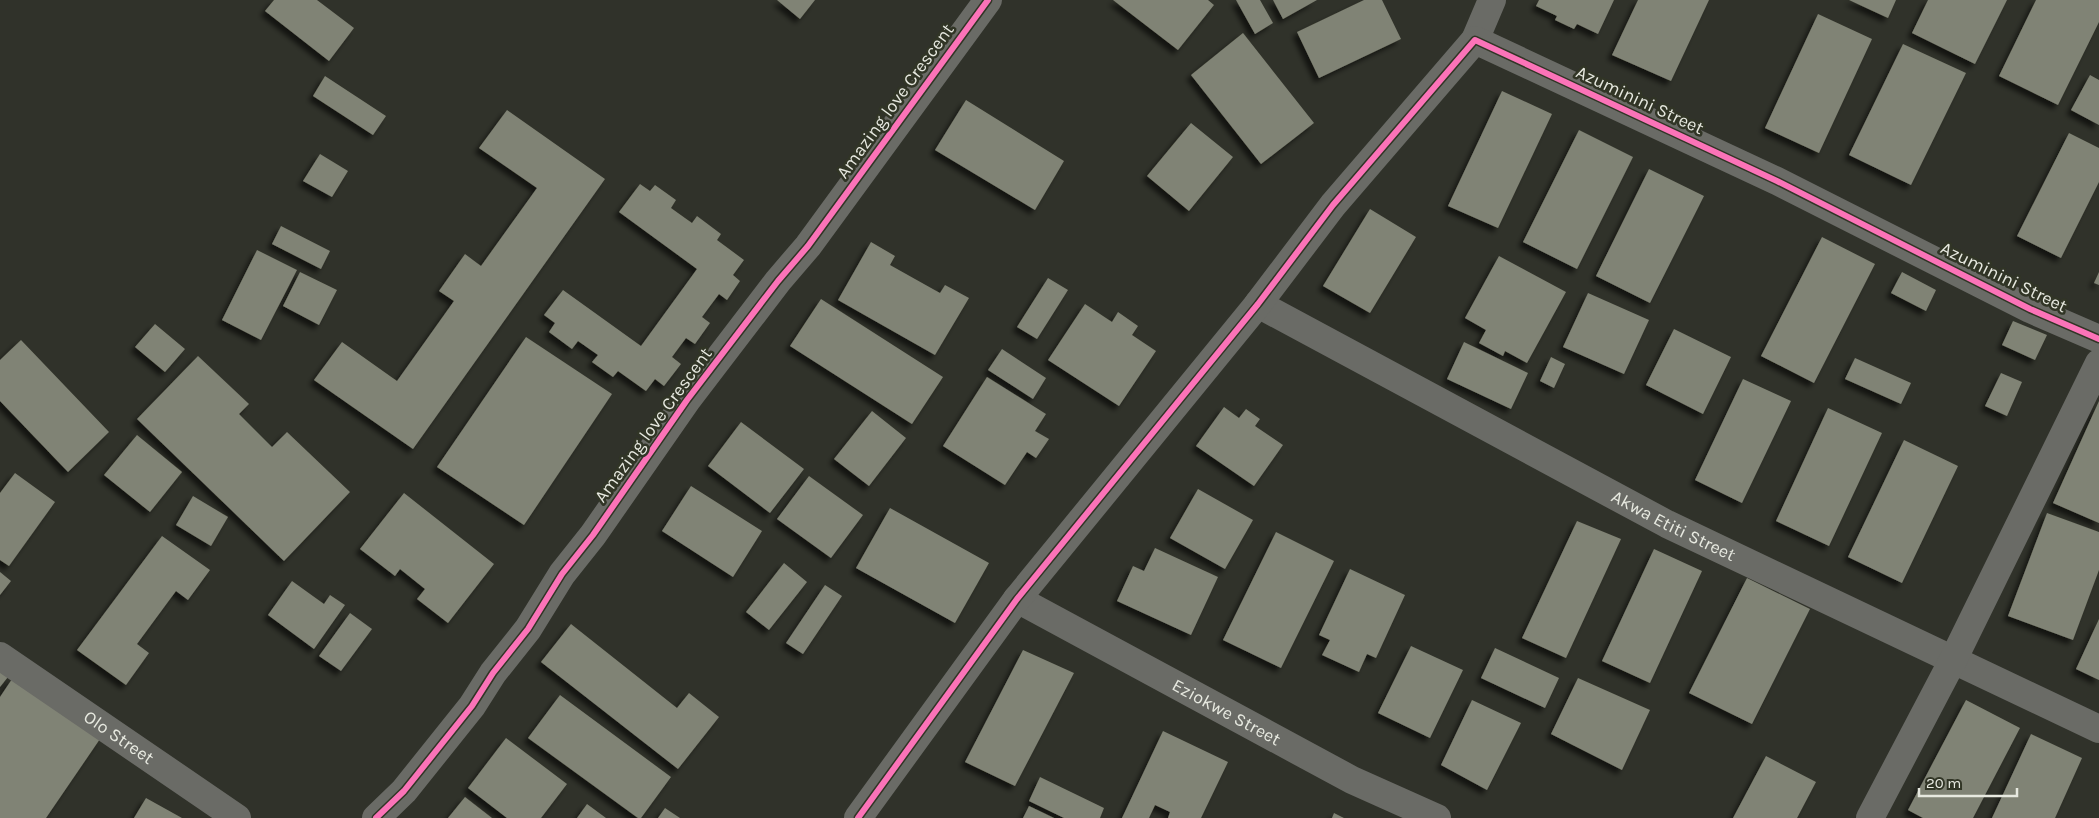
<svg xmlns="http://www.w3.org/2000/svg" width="2099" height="818" font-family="Karla,sans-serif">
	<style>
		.building { fill: #808374; filter: url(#shadow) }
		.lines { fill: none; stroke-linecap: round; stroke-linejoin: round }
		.street { stroke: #6a6b66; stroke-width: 28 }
		.cycleway-casing { stroke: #313526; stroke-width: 9 }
		.cycleway { stroke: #fb73b8; stroke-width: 6 }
		.labels { text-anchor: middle; stroke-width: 5; stroke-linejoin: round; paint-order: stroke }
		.street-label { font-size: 18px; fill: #e7e9e0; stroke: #313526 }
	</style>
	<defs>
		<filter id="shadow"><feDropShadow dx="-4.5" dy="4.5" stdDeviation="2.5" flood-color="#0009"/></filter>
	</defs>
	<rect width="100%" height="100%" fill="#30322a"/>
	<!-- building -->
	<path class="building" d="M274,0H317L354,28L329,61L265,11Z
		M777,0H815L800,19Z
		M1113,0H1208L1214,5L1178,50Z
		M1236,0H1260L1273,23L1255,34Z
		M1273,0H1317L1283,19Z
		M1364,0H1382L1401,39L1319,78L1297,32Z
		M1539,0H1614L1598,34L1577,24L1574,29L1555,20L1557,16L1536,6Z
		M1638,0H1709L1671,81L1612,55Z
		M1849,0H1896L1888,18Z
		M1928,0H2007L1975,64L1912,33Z
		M2036,0H2099V22L2058,105L1999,76Z
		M1818,14L1872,39L1819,153L1765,128Z
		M1243,33L1314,123L1261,164L1191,75Z
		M1903,44L1966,73L1911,185L1849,155Z
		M2090,75L2099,80V125L2071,110Z
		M325,76L386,116L373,135L313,96Z
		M1502,91L1552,114L1498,228L1448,206Z
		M966,100L1064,161L1035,210L935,150Z
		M507,110L605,179L413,449L314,380L342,342L397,381L454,301L439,291L465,254L481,266L537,188L479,148Z
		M1191,123L1233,157L1189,211L1147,176Z
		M1579,130L1633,157L1577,269L1523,242Z
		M2069,133L2099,148V182L2061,258L2017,236Z
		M320,154L348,171L332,197L303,181Z
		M1649,169L1704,196L1650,303L1596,276Z
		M640,184L650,191L655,185L676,200L671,208L692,223L697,216L721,234L717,240L744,260L733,275L740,281L727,300L719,294L702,317L710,323L695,344L686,338L672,357L681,364L664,386L655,379L646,391L618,371L613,377L592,362L598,355L578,341L572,349L549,332L555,323L544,315L563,290L641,346L697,269L619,212Z
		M1370,209L1416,237L1370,313L1323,286Z
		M281,226L330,251L321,269L272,244Z
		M1822,237L1875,264L1814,383L1761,356Z
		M871,242L895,256L890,265L940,293L945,285L969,298L935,355L838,300Z
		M257,250L297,270L261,340L222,320Z
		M1499,256L1566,292L1527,363L1505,351L1503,356L1479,343L1486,330L1465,318Z
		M300,272L337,290L319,325L283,306Z
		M1902,272L1936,290L1926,311L1891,293Z
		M2099,272V285L2094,283Z
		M1048,278L1068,290L1037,339L1017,327Z
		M1588,293L1649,320L1624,374L1563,347Z
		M821,299L943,377L912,424L790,346Z
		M1085,304L1112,322L1118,312L1138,326L1132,335L1156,351L1119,406L1048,360Z
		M2013,321L2047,335L2035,360L2002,345Z
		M155,324L185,349L165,372L135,347Z
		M1674,329L1731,357L1703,414L1646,385Z
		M526,337L612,394L524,525L437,467Z
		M21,340L109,432L68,472L0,401V360Z
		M1464,342L1528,373L1511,409L1447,379Z
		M1002,349L1046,378L1033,399L988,370Z
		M198,356L249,404L239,414L272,447L287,432L350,492L284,561L137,419Z
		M1551,357L1565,364L1554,388L1540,381Z
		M1855,358L1911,383L1901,404L1845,379Z
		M2001,373L2022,382L2007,416L1985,406Z
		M987,377L1046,414L1035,431L1049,439L1036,458L1027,452L1005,485L943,446Z
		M1743,379L1791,401L1742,503L1695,480Z
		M2099,401V523L2053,503Z
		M1224,407L1239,418L1246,409L1260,419L1255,426L1283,445L1254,486L1196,446Z
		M1828,408L1882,433L1829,546L1776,521Z
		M872,411L906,438L869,486L834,459Z
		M741,422L804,469L770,513L708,466Z
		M137,435L182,472L150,512L104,475Z
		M1904,440L1958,466L1902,583L1848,557Z
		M15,473L55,502L9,566L0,560V493Z
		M809,476L863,515L831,558L777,519Z
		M691,486L762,531L733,577L662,531Z
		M1198,489L1253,520L1225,569L1170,538Z
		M404,493L494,564L448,623L417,599L425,589L400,569L395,576L360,549Z
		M193,496L228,517L211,546L176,525Z
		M890,508L989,563L955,623L856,568Z
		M2047,513L2099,532V570L2073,640L2008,616Z
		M1577,521L1621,539L1566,658L1522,638Z
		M1276,532L1334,561L1281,668L1223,640Z
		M162,536L210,570L188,600L176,591L137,644L149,653L126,685L77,650Z
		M1155,548L1218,577L1191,635L1117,601L1133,566L1144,571Z
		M1654,549L1702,571L1650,683L1602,661Z
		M784,563L807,582L769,630L746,612Z
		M1350,569L1405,595L1376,658L1367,654L1359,672L1322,655L1330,640L1319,635Z
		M0,572L11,581L0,595Z
		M1747,578L1810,609L1752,724L1689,693Z
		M292,581L324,604L330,595L345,605L314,649L268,615Z
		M825,585L842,596L803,654L786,643Z
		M350,613L372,629L341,671L319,656Z
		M2099,619V680L2076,669Z
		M571,624L677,708L689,693L719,717L678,769L541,662Z
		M1411,646L1463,670L1430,738L1378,713Z
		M1495,648L1559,678L1545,708L1481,678Z
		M1023,650L1074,673L1015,786L965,762Z
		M0,671L8,677L0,687Z
		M1578,678L1650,710L1622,770L1551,734Z
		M12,679L100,739L46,818H0V697Z
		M560,695L671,777L641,818H638L528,738Z
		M1472,700L1521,723L1487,790L1441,765Z
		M1966,700L2020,728L1973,818H1923L1908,810Z
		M1163,731L1228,762L1201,818H1168L1170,812L1155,805L1149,818H1122Z
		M2031,734L2082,758L2055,818H1992Z
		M506,738L567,784L541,818H507L468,788Z
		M1766,756L1816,782L1797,818H1733Z
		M1040,777L1104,808L1100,818H1064L1029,801Z
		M465,797L492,818H448Z
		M146,798L182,818H134Z
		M587,804L606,818H577Z
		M1029,806L1054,818H1023Z
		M665,808L680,818H658Z
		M1334,813L1344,818H1332Z"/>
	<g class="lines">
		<!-- street -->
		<g class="street">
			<path d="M1475,40L1492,0"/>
			<path id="s1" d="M1258,304L1667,524L2099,729"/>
			<path id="s2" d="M1017,599L1352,780L1437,818"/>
			<path id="s3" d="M0,656L237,818"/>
			<path d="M376,818L404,791L472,706L493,673L528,629L562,574L593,535L687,400L778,281L808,246L988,0"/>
			<path d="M858,818L1017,599L1258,304L1333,205L1475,40L1777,181L2030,309L2099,339"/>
			<path d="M1870,818L1953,660L2099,363"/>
		</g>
		<!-- cycleway casing -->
		<g class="cycleway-casing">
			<path id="cycleway" d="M376,818L404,791L472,706L493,673L528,629L562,574L593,535L687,400L778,281L808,246L988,0
				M858,818L1017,599L1258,304L1333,205L1475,40L1777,181L2030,309L2099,339"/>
		</g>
		<!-- cycleway -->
		<use href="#cycleway" class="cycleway"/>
	</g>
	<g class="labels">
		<!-- street labels -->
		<g class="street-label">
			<text transform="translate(1640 100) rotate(25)" y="6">Azuminini Street</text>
			<text transform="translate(895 101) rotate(-54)" y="6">Amazing love Crescent</text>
			<text transform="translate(2004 277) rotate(26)" y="6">Azuminini Street</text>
			<text transform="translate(653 425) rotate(-54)" y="6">Amazing love Crescent</text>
			<text dy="6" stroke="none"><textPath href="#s1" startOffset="471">Akwa Etiti Street</textPath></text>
			<text dy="6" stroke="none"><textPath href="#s2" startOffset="238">Eziokwe Street</textPath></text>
			<text dy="6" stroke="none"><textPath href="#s3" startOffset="144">Olo Street</textPath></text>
		</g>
	</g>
	<!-- scale -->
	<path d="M1919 788v8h98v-8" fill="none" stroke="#e7e9e0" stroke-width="2.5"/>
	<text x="1926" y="788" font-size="15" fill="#e7e9e0" stroke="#313526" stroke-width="4" paint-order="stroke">20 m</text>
</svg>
